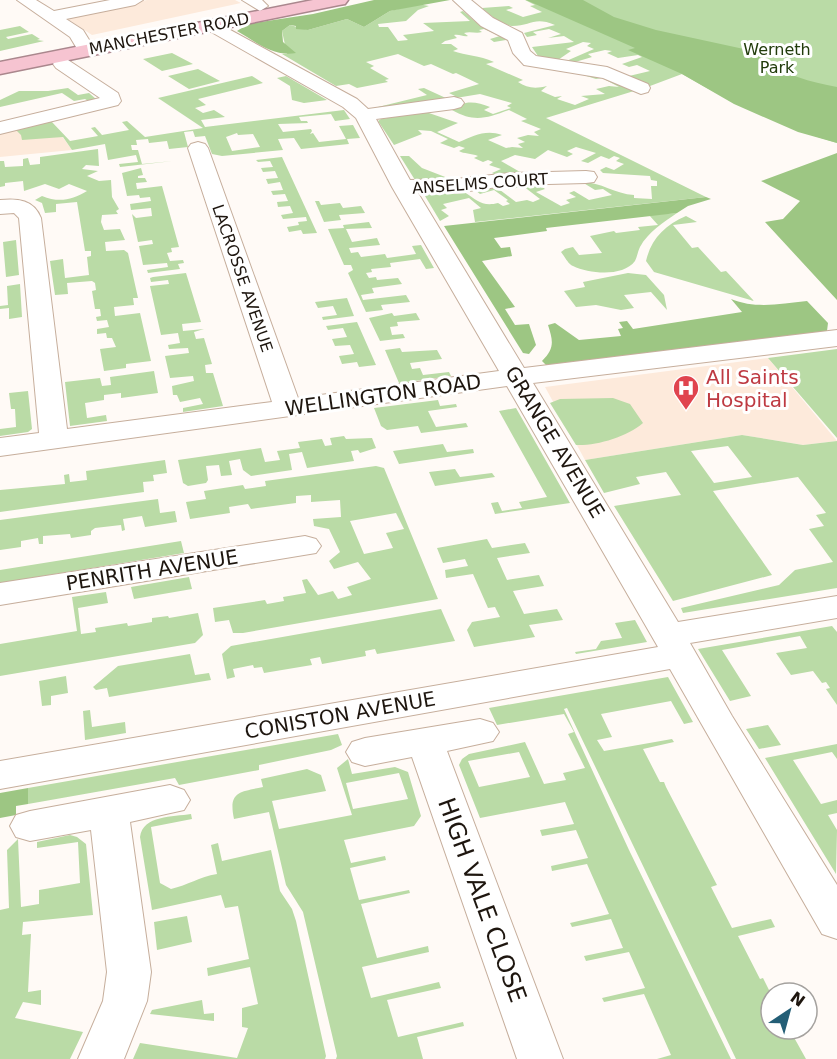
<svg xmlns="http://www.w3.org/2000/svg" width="837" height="1059" font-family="'DejaVu Sans',sans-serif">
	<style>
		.built { fill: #fdeadb }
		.green { fill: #badba6; fill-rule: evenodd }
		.forest { fill: #9dc683 }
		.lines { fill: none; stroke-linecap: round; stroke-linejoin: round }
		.minor-casing { stroke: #c6ae9c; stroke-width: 2 }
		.highway-casing { stroke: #aa878d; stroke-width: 3 }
		.minor { fill: #fff; fill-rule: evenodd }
		.highway { fill: #f6c4d1; fill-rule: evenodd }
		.labels { text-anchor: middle; stroke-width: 6; stroke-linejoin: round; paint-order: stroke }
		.far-street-label { font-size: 16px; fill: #1e160f; stroke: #fff }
		.far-park-label { font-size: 16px; fill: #223c0c; stroke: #fff }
		.health-label { font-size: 20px; fill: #be3a42; stroke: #fff; text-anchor: start }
		.street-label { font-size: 20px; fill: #1e160f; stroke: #fff }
		.near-street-label { font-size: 24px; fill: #1e160f; stroke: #fff }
	</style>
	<rect width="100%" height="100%" fill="#fffaf6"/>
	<!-- built -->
	<path class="built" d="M147,0H235L241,3L92,35L69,20V18L88,12Z
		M51,121L72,150L0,157V133Z
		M768,358L837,441L803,445L742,435L585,460L545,387Z"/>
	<!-- green -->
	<path class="green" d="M525,0H837V143C781,127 732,103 682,74L650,86L629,76L650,71L637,65L629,67L622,64L642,57L638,55L618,58L607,53L612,51L605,50L588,54L592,57L572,63L564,62L594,49L587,46L591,43L583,42L566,49L571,51L555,62L540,59L532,47L574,42L564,36L548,38L561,34L549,29L533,32L537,35L527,37L524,33L555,25C534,16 531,26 512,26C502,25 490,15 482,8L509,6L513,8L506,10L523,17L542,12L530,6L535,5Z
		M418,4L429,6L418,10L406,21L378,24L379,27H388L398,41L408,40L403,35L434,31L423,23L470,21L460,12L463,11L478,24L504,36L506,40L494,42L490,39L500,36L484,29L479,30L482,32C476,34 471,31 464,33L468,36C463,37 460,34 454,35L457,38L445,41L441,44H451L458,49L453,51C466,56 479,55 494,62L486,64L523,80L518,82C527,88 535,89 547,86L541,91L555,97L562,96L557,99L575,105L589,99L581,96L605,94L596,89L609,86L619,87L602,78L596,79L580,74L603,77L634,91L546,118L706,197L475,222L473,210L481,208L469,198L443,204L447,208L441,210L449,216L440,221L425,196V194C434,191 455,188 464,192C477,200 482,207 498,203L503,206L510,204L506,201L508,200L494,190L480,194L471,187L492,184L516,202L527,200L533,202L540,199L523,186L509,190L500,183L535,181L545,189L536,192L561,206L570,203L566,200L576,197L569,193L574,191L589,200L612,195L603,189L595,190L582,182C601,182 615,194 634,195V198L652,199L651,186H657V181L651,180L650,176L603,173L600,170L606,167L614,170L624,164L616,161L620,158L614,156L609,159L601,156L588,163L581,161L596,153L576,147L567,151L573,154L567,157L548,150L535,159L515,155L501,161L520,172L496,175L492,173L501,169L489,165L493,162L488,160L483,162L474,158L478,156C471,153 464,154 459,151L465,148L459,146L454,148L440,143L448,139L431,131L418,130L422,134L394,145L378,121L381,119L426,112L458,123L437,132L459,142C473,136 486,129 502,135L488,140L506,148L512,147L523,148L518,144L525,142L517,138L528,135L539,136L534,132L541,129L521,121L527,119L509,110C486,118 475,123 452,110C464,99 477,102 490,107L484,110L493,114L511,108L507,106L512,103L480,94L383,110L378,107L427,95L418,89L424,88L448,99L455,96L449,93L479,84L456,73L453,74L431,64L424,66L398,54L366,62L374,66L370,68L389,79L385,80L388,82L357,88L349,84L336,86L282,54H287L282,31L290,25L308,30L347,19L364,27L390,11Z
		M20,26L29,32L6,37L8,39L32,34L40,39L37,40L44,41L0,51V30Z
		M172,53L193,64L162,71L143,59Z
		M198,69L220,81L189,89L168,76Z
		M252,76L263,83L198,99L206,105L195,108L203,113L214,110L225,117L201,120L205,127L344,110L350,119L335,121L331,114L299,117L301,121H307L308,123L278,124L283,132L311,129L312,131L310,134L313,133L319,142L346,139L339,126L353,125L360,138L347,139L349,144L301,149L294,138L278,139L283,150L222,156L212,154L205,136L195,137L193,131L184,132L188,147L169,149L167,141L149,143L148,139L136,140L137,145H131L132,150H138L142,164L173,161L120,167L119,164L138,162L136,155L108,160L105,144L72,150L63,137L22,140L21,135L15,129L51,121L70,141L98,136L91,128L95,127L102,135L129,130L122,122L127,121L145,137L203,128L158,98ZM237,133L238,135L253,134L260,147L232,151L226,137Z
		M286,76L327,100L304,103L292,100L290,86L277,78Z
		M68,88L78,95L89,93L96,99L90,102L85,99L74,101L62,93L0,107V100L19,91H48Z
		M98,149L99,166L86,165L82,169L98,171L87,176L99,181L111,180L112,197L119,209L116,211L118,214L102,215L101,222L104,230L120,229L125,240L105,242L106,251L124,250L128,253L138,298H133L134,305L114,307L115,316L140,313L151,361L126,364V368L104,371L100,349L116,347L112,338H107L106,333L97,334V329L109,327L107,320L97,321L96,317L101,316L100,309H95L92,291L96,290L95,283L92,281L67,283L68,294L55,295L50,261L63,259L65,278L89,275L87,257L91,256V251H85L77,202L56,204V212L45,213L42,203L35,200L42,196C59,203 72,200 87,191L69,184L59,189L45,184L24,191L23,181L5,183V186L0,187V161H4L5,167L23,166V159L28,158L30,165L40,164V157Z
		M400,156H409L422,168L453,180H415Z
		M282,157L317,233L303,234L301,230L289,232L287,227L299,225L298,222L307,221L306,217L283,219L281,215L293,213L290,206L278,207L277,202L288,201L285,194L273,195L271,191L283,190L280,182L268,184L266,179L278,178L275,171L263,172L261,168L273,167L270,161L258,162L256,160Z
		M141,168L143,175L138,176V178H145L147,182L136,183L137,189L162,186L179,247L171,248L172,252L167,253L170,261L183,260L184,263L178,264L180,269L148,273L147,270L168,267L167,263L143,265L139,246L153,244L152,240L138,242L132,214L136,218L152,216L151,208L131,210L130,204L151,201L150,197L140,198L139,195L127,196L122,173Z
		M315,201H319L321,205L340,203L343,208L361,206L365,213L339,215L341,220L324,222Z
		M677,213C664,222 648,232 640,247C638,251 637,257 635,261C623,277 590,274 573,266C568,264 565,257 561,252L565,249L573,247L579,255L602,253L590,236L614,231L616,233L640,230L638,227L658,225L649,215Z
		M686,216L697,222L673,225L692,248L698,247L721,272L726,271L754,301L654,272L646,261C651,239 665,225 686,216Z
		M369,222L372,228L346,229L352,242L377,238L380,245L349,248L351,253L358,252L361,257L385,254L387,258L416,254L412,246L421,245L434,268L426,269L420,259L390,263L391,267L371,269L372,272L366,273L369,278L376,277L377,280L398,278L402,284L372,288L374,293L361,295L363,300L406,295L410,302L381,305L383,310L366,312L348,273L353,270L351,265H344L328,229L344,228L343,225Z
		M16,240L19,275L6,277L3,242Z
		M186,273L201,322L182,324L183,331L204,329L194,332L196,339L204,338L212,364L205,365L206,373H213L223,406L183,412V408L203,404L200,398L180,402L177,395H173L172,386L194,381L193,376L170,378L165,356L189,353L188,348L169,349L168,345L180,343L178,333L161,335L150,286L169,284L168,280L151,282L150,278L153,277Z
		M628,273L646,275L664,295L667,310L651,292L624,295L634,308L621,310L596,305L576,307L564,291L585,287L583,282Z
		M20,284L22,317L9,319V308L0,309V306L8,305L7,286Z
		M347,298L354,316L323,320L322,317L337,315L333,306L318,308L315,302Z
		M392,313L394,316L416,313L420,320L397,322L398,326L390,327L392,335L403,334L405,338L380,341L369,318Z
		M357,322L376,365L359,367L357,362L342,364L339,356L354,354L350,345L335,346L332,339L347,337L343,328L328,330L326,326Z
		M400,348L402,352L437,350L442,359L410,363L412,369L420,368L423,375L449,372L451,376L399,383L385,350Z
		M837,349V438L768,358Z
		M154,371L158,393L121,398V393L104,395V400L85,403L87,418L106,415L107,421L70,426L65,382L100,378L102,386L111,385L110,377Z
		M28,391L32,429L28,432L0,436V429L16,427L15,409H11L9,393Z
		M613,398L630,404L643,423C627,437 596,446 576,445L550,403L560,399Z
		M438,400L440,406L456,404L457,407L428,411L436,427L466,423L468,427L421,433L418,426L387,430L381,426L374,408Z
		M516,408L570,503L495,514L491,503L498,502L502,511L522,508L519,502L547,497L499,411Z
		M742,435L803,445L837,441V588L683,613L681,608L779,585L795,570L833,562L809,529L824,526L816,515L826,513L798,477L713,491L772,575L673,601L614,506L681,495L666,472L636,477L640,484L604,493L585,460ZM728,446L752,477L714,483L691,451Z
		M344,436L346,439L372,438L376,448L360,453L358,450L351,451L354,461L307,468L302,452L289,454L292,470L251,476L243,470L240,459L229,461L232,475L221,476L219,465L206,466L208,480L206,483L188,486L183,483L178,460L261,448L265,462L280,460L277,451L300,448L298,442L322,439L325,446L332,445L330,438Z
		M443,444L447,452L473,449L474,453L399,464L393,451Z
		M165,460L167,473L153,475L154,481L143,482L144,492L0,512V490L65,484L64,475L69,474L70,482L87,480L86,471Z
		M376,466L384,468L438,599L243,633H233L229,620L215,622L213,608L265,600L267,604L284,601L283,597L306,593L302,580L307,579L318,595L333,591L338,599L352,595L347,587L371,579L358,562L334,569L329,561L340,552L329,529L314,526L313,519L341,517L340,500L311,502V495L296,496V503L251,509L248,504L229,507L230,513L190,519L186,502L206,499L204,491L243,485L245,489L266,486L265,481ZM396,513L404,529L386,533L393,548L364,554L350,521Z
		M455,469L460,477L492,473L495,477L435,486L429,472Z
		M158,499L160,513L175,511L177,522L145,527L142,516L123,519L125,530L122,531L121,525L95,528L91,531V535L71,538L70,534L43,536V544H39L38,538L21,541V547L0,550V520Z
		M487,539L492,548L525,543L530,553L497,558L507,580L539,575L544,586L513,591L524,614L557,609L563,620L529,625L535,637L474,647L467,630L472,622L500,617L495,607L488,608L473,574L446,578L445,570L468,566L465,559L443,563L437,548Z
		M181,541L184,553L0,583V570Z
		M189,577L192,589L134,599L131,587Z
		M106,592L108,603L78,608L81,634L96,632L95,628L127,623L128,626L152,622V618L168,616L169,618L198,613L203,635L195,643L0,676V644L77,631L72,597Z
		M441,609L455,641L377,654L375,649L365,651L366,656L322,664L320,657L310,659L312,665L264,673L262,667L254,668L253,665L233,669L235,677L227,679L222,654L231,646Z
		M635,620L647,642L576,654L575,652L596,649L601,641L622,638L615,623Z
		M832,626L837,632V705L826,689L830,688L826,682L822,683L813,671L791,675L776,653L807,648L800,636L722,650L751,696L730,701L698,649Z
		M190,654L195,675L209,673L211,680L109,697L107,688L96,690L93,687L118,666Z
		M66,676L68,693L51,696V705L42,706L39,681Z
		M668,677L693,722L684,724L671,701L601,714L612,737L597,740L604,751L672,739L674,742L643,749L660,782H664L666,787L717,885L711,887L732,928L771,919L775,927L738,936L760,979L763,978L771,994V1029H799L791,1032L806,1059H736L567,708L564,709L629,850L731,1059H657L671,1055L644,994L604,1002L602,998L645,988L629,952L586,961L584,956L623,948L611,919L572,927L570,923L609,914L587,864L552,871L551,866L588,858L576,830L542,836L540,830L574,824L565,802L480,818L459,765L462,759L469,754L525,742L544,784L566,780L563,773L585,768L568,734L574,732L564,714L497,725L489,708ZM519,752L530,777L479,787L468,761Z
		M90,710L92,727L125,722L126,733L85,740L83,711Z
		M768,725L781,745L759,749L746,729Z
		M338,734L342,745L331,750L259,765V770L179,785L175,778L28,804V788Z
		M837,744V759L832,752L793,760L821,804L837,800V813L828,815L837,830L836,874L765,758Z
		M348,759L352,774L395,767L408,772L421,816L414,826L344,840L351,863L385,856L386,860L350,868L359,900L409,890L410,893L361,904L377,958L428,946L429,952L362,967L371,998L439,982L441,988L387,1000L398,1037L463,1022L464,1026L417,1037L423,1059H336L337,1056L303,912L286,885L269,812L234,819C228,791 240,792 263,787L261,779L307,769L321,775L326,791L272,801L279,829L352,815L337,768ZM399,773L408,799L353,809L346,783Z
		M191,814L192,819L151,827L160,883L171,889C188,885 199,877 217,874L211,845L218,843L222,861L271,850L280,891L292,909L296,921L326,1056L325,1059H133L140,1043L237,1058L248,1028L242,1027V1008L258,1004L250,967L208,976L207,968L249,959L238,906L225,908L221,895L152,910L140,837C143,815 173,817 191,814Z
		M70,835L77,837L86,844L93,915L23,922L22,935L31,934L28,992L41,990V1005L23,1002L15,1018L83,1032L70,1059H0V910L9,908L7,850L18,839L21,907L39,904V890L80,883L78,842L37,848V842Z
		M187,916L192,942L157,950L154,922Z
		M202,1000L204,1014L214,1013V1021L150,1014L152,1010Z"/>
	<!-- forest -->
	<path class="forest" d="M374,0H450L390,11L364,27L347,19L308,30L296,29V26L290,25L282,31L283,42L296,53C273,57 256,42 237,31L248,24L313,14Z
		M526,0H583L614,17L656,30L753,51C775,72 807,82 837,87V143L798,132L734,104L682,74L628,50L635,48Z
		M837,153V300L765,222L783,219L800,201L761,181Z
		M706,197L711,199L688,206L677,213L546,228L547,231L494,238L501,248L510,247L512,256L482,261L515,307L505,309L515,325L529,324L536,345L529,354L523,353L444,226Z
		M731,299C755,309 780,304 807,301L828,323L827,331L546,365L542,361C555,348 553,341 548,325L555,323L579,340L621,336L618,329L623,328L619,322L627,321L633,329L742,312Z
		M28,788V804L16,806V815L0,818V793Z"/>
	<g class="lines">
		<!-- minor casing -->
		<g class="minor-casing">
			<path id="minor" d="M17,0H36L54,11L110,0H143L135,5L66,19L83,30L91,43L88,47H76L70,37Z
				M242,0H262L268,6L260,11Z
				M453,0H471L493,18L522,33L530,51L536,56L607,67L648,84L650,88L648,92L641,94L603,78L524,65L513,53L508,40L481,26Z
				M212,20L357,99L368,109L454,97L461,99L464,103L461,107L454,109L376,119L410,180L455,179L511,173L586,171L594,172L597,177L594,182L586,183L511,185L455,193H418L524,368L837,330V346L533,383L678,622L837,596V618L690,643L732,716L837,885V939L822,934L670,669L0,789V761L658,647L507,386L0,456V438L39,433L19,218L14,213L0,214V200C18,198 34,200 41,218L67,429L272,402L188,148L191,144L198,142L205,144L208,148L298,398L499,371L392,187L356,118L343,107L206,29L203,25L206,21Z
				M62,59L68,60L118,93L121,101L118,105L0,134V122L100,98L56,68L53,64L56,60Z
				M305,536L316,539L321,546L316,553L0,605V583Z
				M480,719L493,723L499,732L493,741L447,751L563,1059H517L412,757L365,766L352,762L346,752L352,742L365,738Z
				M170,785L184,790L190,800L184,810L130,822L151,972L147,1001L124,1059H78L103,1001L107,972L91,830L30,841L16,837L10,826L16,815L30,811Z"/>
		</g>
		<!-- highway casing -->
		<g class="highway-casing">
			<path id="highway" d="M313,0H348L345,4L339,5L0,74V62Z"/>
		</g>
		<!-- minor -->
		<use href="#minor" class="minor"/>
		<!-- highway -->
		<use href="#highway" class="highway"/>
	</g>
	<!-- icons -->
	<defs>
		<g id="hospital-pin" transform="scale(1.35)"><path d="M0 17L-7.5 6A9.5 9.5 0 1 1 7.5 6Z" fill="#e0444e" stroke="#fff"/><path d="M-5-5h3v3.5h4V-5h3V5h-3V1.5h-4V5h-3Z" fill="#fff"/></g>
	</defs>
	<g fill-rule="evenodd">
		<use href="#hospital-pin" x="686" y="388"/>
	</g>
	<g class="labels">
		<!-- far-street labels -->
		<g class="far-street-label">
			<text transform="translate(169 33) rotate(-11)" y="6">MANCHESTER ROAD</text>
			<text transform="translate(480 183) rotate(-4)" y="6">ANSELMS COURT</text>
			<text transform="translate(243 278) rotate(71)" y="6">LACROSSE AVENUE</text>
		</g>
		<!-- far-park labels -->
		<g class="far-park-label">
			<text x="777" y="55">Werneth<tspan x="777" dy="18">Park</tspan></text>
		</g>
		<!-- health labels -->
		<g class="health-label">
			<text x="706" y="384">All Saints<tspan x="706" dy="23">Hospital</tspan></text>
		</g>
		<!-- street labels -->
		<g class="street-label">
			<text transform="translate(383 395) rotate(-8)" y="7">WELLINGTON ROAD</text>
			<text transform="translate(555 442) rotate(59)" y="7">GRANGE AVENUE</text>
			<text transform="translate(152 570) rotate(-9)" y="7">PENRITH AVENUE</text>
			<text transform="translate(340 715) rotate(-10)" y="7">CONISTON AVENUE</text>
		</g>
		<!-- near-street labels -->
		<g class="near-street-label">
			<text transform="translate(482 900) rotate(70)" y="8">HIGH VALE CLOSE</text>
		</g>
	</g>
	<!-- north arrow -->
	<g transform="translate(789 1011) rotate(36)"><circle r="28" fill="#ffffff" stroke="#a5a29f" stroke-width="1.5"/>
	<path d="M0-4.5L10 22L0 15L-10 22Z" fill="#235e76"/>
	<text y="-9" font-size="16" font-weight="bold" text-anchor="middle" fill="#1e160f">N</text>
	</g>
</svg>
